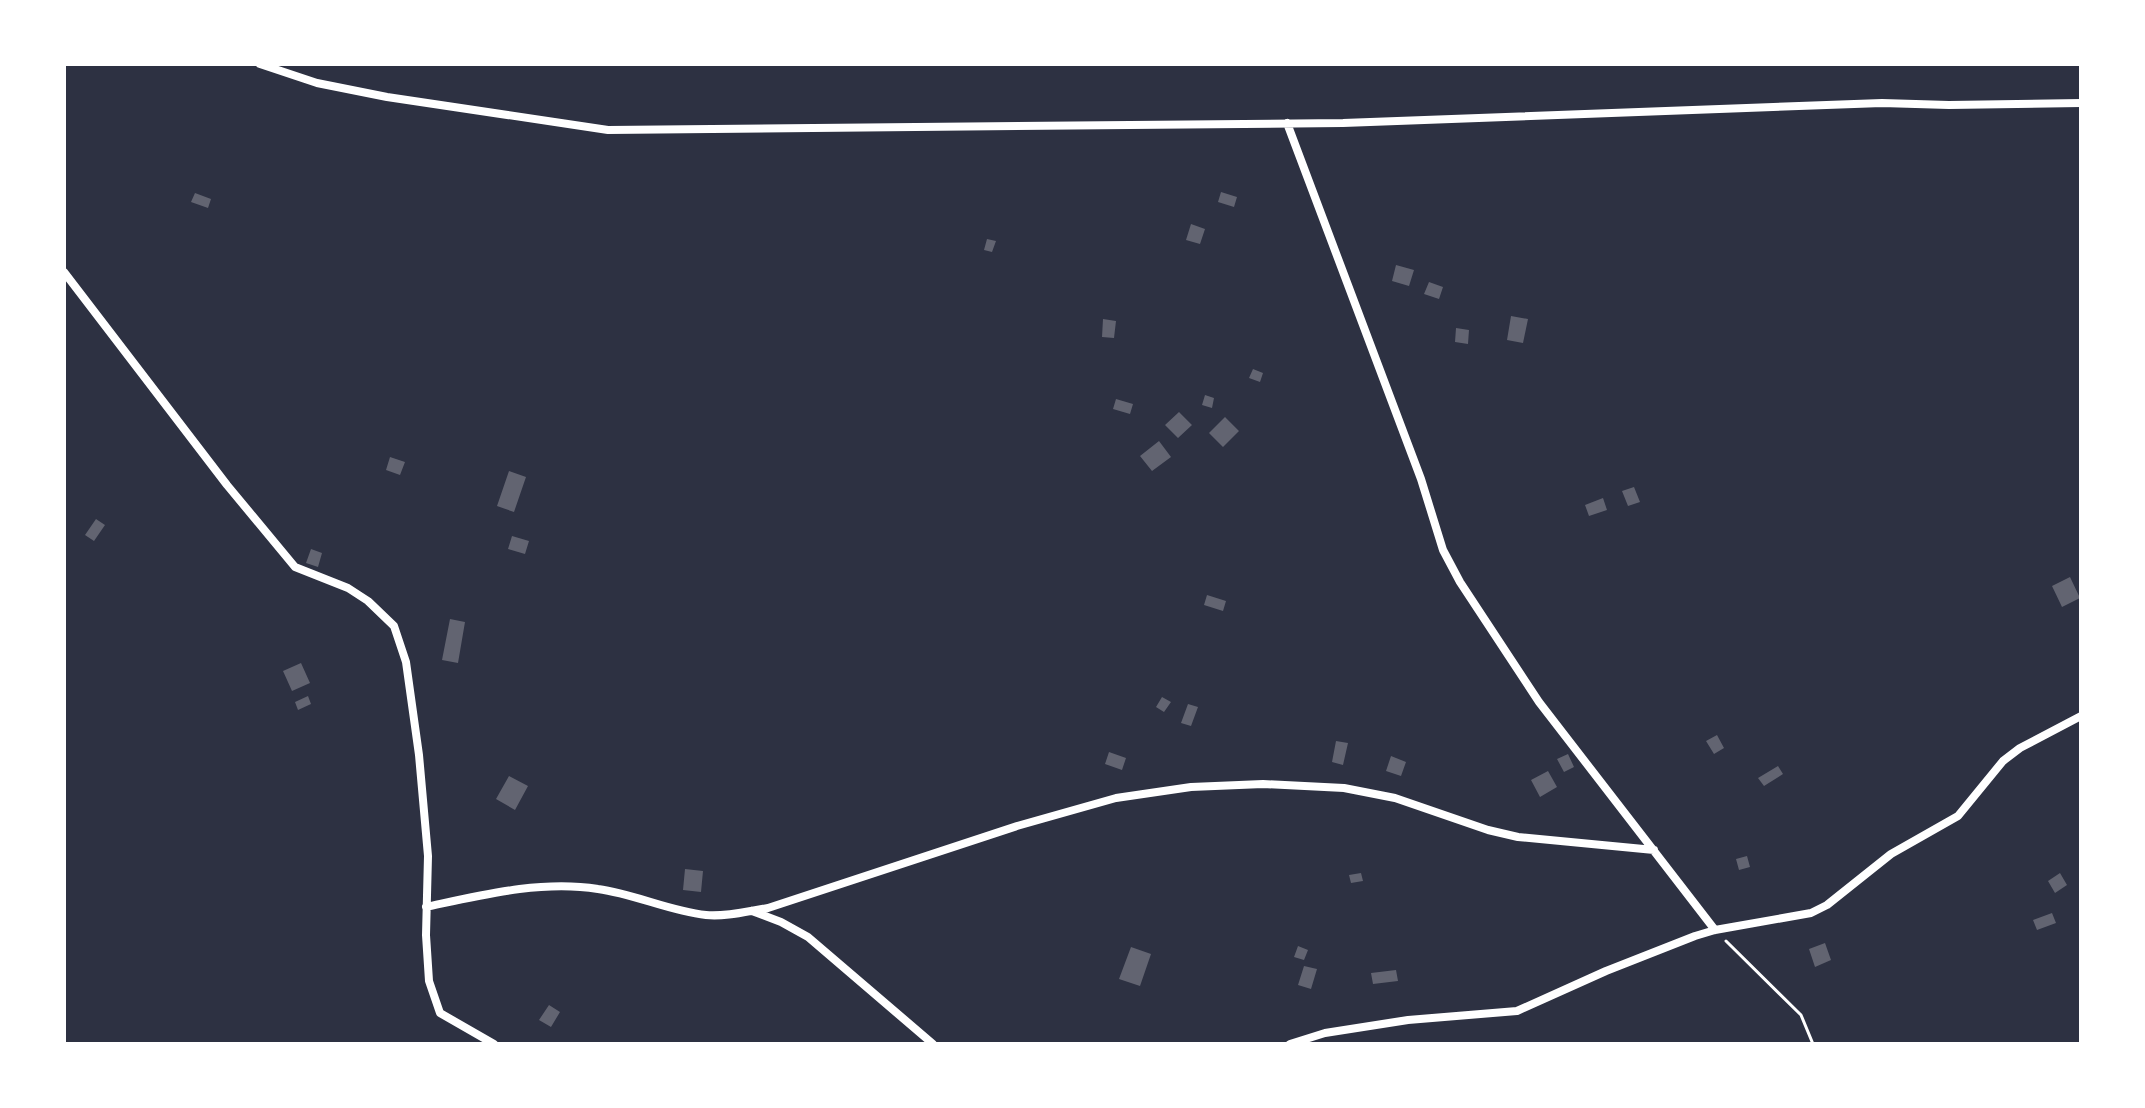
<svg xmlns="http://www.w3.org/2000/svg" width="2145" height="1108" font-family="'DM Sans',sans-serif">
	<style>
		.building { fill: #626471 }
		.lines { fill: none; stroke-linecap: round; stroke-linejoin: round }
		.path { stroke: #fff; stroke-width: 3 }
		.minor { stroke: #fff; stroke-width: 8 }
	</style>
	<rect width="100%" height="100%" fill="#2d3142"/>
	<!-- building -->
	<path class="building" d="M1221,192L1237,197L1234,207L1218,202Z
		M195,193L211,199L208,208L191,202Z
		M1191,224L1205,229L1200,244L1186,240Z
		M987,239L996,241L992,252L984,250Z
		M1396,265L1414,270L1409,286L1392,281Z
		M1429,282L1443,287L1439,299L1424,294Z
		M1511,316L1528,319L1523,343L1507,340Z
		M1103,319L1116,321L1114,338L1102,337Z
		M1456,328L1469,330L1468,344L1455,342Z
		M1253,369L1263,373L1260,382L1249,378Z
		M1205,395L1214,398L1212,408L1202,405Z
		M1116,399L1133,404L1130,414L1113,409Z
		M1179,412L1192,425L1178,438L1165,425Z
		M1225,417L1239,431L1223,447L1209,433Z
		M1159,441L1171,457L1152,471L1140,456Z
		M390,457L405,462L400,475L386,470Z
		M509,471L526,477L514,512L497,506Z
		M1634,487L1640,502L1628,506L1622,491Z
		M1603,498L1607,510L1589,516L1585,505Z
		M96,519L105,525L94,541L85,535Z
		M512,536L529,541L525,554L508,549Z
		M311,549L322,553L318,567L306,563Z
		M2070,577L2080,598L2062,607L2052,586Z
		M1207,595L1226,601L1223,611L1204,605Z
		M450,619L465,622L458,663L442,660Z
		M301,663L310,683L292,691L283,671Z
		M308,696L311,704L298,710L295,702Z
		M1162,697L1171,702L1164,712L1156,707Z
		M1188,704L1198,707L1191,726L1181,723Z
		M1717,735L1724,748L1714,754L1706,741Z
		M1336,741L1348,743L1343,765L1332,762Z
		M1109,752L1126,758L1122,770L1105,764Z
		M1568,754L1574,767L1564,772L1557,759Z
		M1391,756L1406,762L1401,776L1386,771Z
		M1778,766L1783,774L1764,786L1758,778Z
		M1548,771L1557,787L1540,797L1531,780Z
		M509,776L528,786L515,810L496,799Z
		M1747,856L1750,867L1739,870L1736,859Z
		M685,869L703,871L701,892L683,890Z
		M1361,873L1363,881L1351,883L1349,875Z
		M2060,873L2067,885L2055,893L2048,881Z
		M2052,913L2056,923L2037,930L2033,920Z
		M1825,943L1831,960L1815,967L1809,949Z
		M1298,946L1308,950L1304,960L1294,957Z
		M1131,947L1151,954L1140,986L1119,979Z
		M1304,966L1317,969L1311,989L1298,985Z
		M1396,970L1398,981L1373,984L1371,973Z
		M549,1005L560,1012L551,1027L539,1020Z"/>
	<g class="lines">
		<!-- path -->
		<path class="path" d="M1726,941L1801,1015L1813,1044"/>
		<!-- minor -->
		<path class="minor" d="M260,64L317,83L387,97L608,130L1343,123L1882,103L1949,105L2081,103
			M1287,123L1421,479L1443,550L1460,582L1539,702L1715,930
			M64,272L227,485L295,567L348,588L368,601L394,626L406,662L419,755L428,856L426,935L429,981L440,1013L494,1044
			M426,907C482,895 541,880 598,889C635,894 669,911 706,915C726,917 748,911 768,908L1017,826L1116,798L1191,787L1263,784L1344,788L1395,798L1488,830L1518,837L1654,850
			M752,911L781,922L808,937L933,1044
			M1290,1044L1325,1033L1408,1020L1517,1011L1606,971L1695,936L1715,930L1811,913L1827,905L1891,854L1958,816L2003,761L2020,748L2081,716"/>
	</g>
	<!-- border -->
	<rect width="2145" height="1108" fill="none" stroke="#ffffff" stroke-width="132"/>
</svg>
